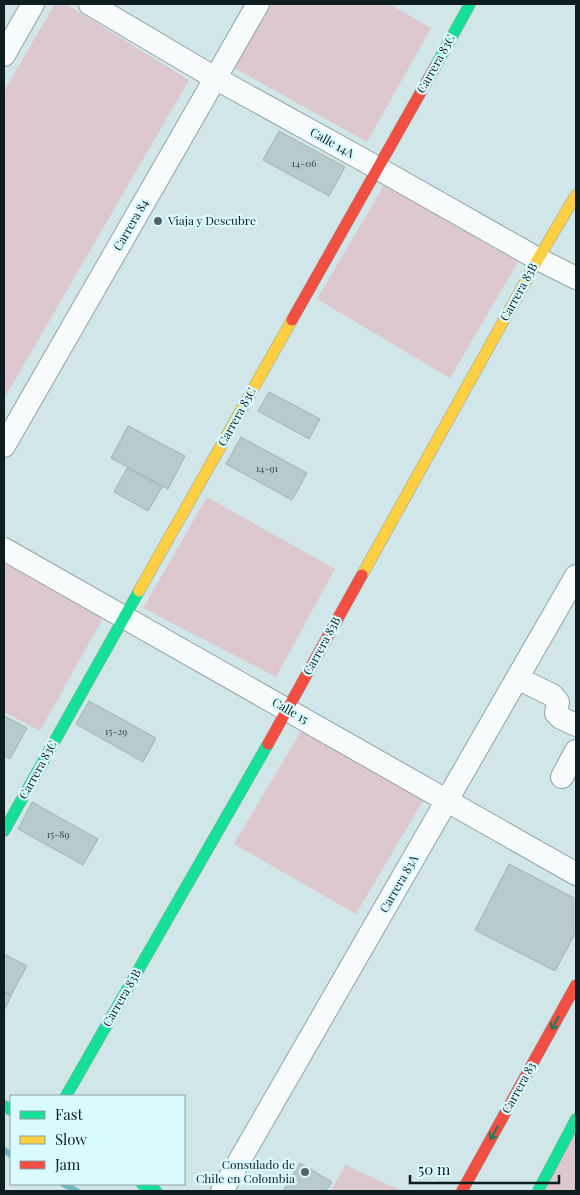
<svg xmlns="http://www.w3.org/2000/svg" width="580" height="1195" font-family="'Playfair Display',serif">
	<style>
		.green { fill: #dec8d0 }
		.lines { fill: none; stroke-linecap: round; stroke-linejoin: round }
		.stream { stroke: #72bac2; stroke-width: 6 }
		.building { fill: #b8cacb; stroke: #a2b3b5 }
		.street-casing { stroke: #92a3a5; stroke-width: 24 }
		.fast-casing { stroke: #92a3a5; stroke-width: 12 }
		.slow-casing { stroke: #92a3a5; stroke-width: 12 }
		.jam-casing { stroke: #92a3a5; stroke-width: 12 }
		.street { stroke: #f8fbfc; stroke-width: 22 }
		.fast { stroke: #16e098; stroke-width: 11 }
		.slow { stroke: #ffcf43; stroke-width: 11 }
		.jam { stroke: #f24e42; stroke-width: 11 }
		.oneway { stroke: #127f5c }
		.poi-dot { fill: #526466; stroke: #d9fafe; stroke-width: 2 }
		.labels { text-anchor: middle; stroke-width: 4.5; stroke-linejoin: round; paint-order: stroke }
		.number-label { font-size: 10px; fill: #38494b }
		.street-label { font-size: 12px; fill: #0e1e20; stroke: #d9fafe }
		.poi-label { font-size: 12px; fill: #0e1e20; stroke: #d9fafe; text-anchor: start }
	</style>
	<rect width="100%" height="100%" fill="#d0e6e8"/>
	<!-- green -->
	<path class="green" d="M55,4H66L189,80L4,399V91Z
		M267,4H389L431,28L367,142L229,65Z
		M384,185L518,262L450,378L317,299Z
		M207,497L335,569L276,677L143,608Z
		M4,563L104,616L40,731L4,712Z
		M301,731L424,799L356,914L234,844Z
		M576,1119V1191H538Z
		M346,1164L350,1167L402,1191H331Z"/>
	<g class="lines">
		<!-- stream -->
		<path class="stream" d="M4,1150L11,1155
			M63,1184L77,1191"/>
	</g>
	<!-- building -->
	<path class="building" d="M279,131L345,167L329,196L263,160Z
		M269,392L320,419L309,439L258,411Z
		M128,426L185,456L168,489L111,458Z
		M241,437L307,473L292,500L226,464Z
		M127,468L162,487L148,511L114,492Z
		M89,701L156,738L143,762L76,724Z
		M4,716L27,728L10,759L4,756Z
		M32,802L98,839L83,865L18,829Z
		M509,864L576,899V932L555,971L475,930Z
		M4,954L27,966L11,995L4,991Z
		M4,992L11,996L4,1011Z
		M300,1163L332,1182L326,1191H283Z"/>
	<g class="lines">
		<!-- street casing -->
		<g class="street-casing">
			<path id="street" d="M90,4L215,78L358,157L538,259L576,278
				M4,55L33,4
				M4,446L258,4
				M4,549L576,874
				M517,678L552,695L558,702L556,713L561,718L576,725
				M562,777L576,751
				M222,1191L576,576"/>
		</g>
		<!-- fast casing -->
		<g class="fast-casing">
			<path id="fast" d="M435,67L470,4
				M4,831L139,591
				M66,1096L268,744
				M4,1106L11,1110
				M142,1184L156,1191
				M538,1191L576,1119"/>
		</g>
		<!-- slow casing -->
		<g class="slow-casing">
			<path id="slow" d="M362,575L538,259L576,195
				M139,591L292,320"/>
		</g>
		<!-- jam casing -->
		<g class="jam-casing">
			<path id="jam" d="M292,320L435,67
				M268,744L362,575
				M462,1191L576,985"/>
		</g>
		<!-- street -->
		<use href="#street" class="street"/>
		<!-- fast -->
		<use href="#fast" class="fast"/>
		<!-- slow -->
		<use href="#slow" class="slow"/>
		<!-- jam -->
		<use href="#jam" class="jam"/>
	</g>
	<!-- one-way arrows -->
	<defs><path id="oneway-shaft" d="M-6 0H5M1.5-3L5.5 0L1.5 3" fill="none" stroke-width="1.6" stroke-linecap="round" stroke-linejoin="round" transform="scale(1.25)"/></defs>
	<g class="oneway">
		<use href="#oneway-shaft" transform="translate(555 1023) rotate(119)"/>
		<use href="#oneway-shaft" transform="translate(494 1133) rotate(119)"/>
	</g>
	<!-- markers -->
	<g class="poi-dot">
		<circle cx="158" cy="221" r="5"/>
		<circle cx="305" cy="1172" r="5"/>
	</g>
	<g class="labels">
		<!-- number labels -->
		<g class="number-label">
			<text x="304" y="167">14-06</text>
			<text x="267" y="472">14-91</text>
			<text x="116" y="735">15-29</text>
			<text x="58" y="838">15-89</text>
		</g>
		<!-- street labels -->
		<g class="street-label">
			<text transform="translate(436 64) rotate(-61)" y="4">Carrera 83C</text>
			<text transform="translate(332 143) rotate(29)" y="4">Calle 14A</text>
			<text transform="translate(131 225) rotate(-60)" y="4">Carrera 84</text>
			<text transform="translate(519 292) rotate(-61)" y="4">Carrera 83B</text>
			<text transform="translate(237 417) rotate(-61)" y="4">Carrera 83C</text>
			<text transform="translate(322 646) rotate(-61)" y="4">Carrera 83B</text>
			<text transform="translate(290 711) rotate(30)" y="4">Calle 15</text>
			<text transform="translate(38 770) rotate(-61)" y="4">Carrera 83C</text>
			<text transform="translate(399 884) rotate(-60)" y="4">Carrera 83A</text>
			<text transform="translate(122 998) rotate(-60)" y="4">Carrera 83B</text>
			<text transform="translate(519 1088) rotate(-61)" y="4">Carrera 83</text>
		</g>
		<!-- poi labels -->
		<g class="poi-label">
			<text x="168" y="225">Viaja y Descubre</text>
			<text x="295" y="1169" text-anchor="end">Consulado de<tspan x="295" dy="14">Chile en Colombia</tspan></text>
		</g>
	</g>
	<!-- border -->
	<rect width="580" height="1195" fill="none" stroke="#0e1e20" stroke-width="10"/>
	<!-- legend -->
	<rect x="10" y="1095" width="175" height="90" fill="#d9fafe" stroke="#88a2a5"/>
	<rect x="20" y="1111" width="25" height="8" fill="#16e098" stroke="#88a2a5"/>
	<text x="55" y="1120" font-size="15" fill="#0e1e20">Fast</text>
	<rect x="20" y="1136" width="25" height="8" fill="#ffcf43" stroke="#88a2a5"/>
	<text x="55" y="1145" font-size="15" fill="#0e1e20">Slow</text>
	<rect x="20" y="1161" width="25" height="8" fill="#f24e42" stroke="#88a2a5"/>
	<text x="55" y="1170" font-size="15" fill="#0e1e20">Jam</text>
	<!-- scale -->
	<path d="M410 1175v8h149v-8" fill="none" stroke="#0e1e20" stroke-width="2.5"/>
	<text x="418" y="1175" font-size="15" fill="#0e1e20" stroke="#d9fafe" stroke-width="4" paint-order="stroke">50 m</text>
</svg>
